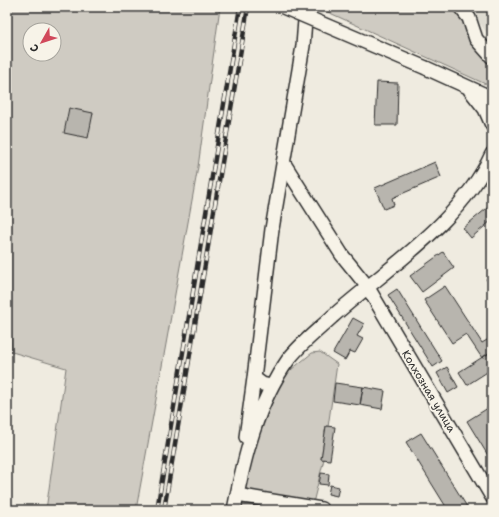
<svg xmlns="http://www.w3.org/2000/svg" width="499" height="517" font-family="'Shantell Sans',sans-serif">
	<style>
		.built { fill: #dedbd1 }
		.green { fill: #cfcbc2; stroke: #7d7b76; fill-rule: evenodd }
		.building { fill: #b8b5ae; stroke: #2b2b2b }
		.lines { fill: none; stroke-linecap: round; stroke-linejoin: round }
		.minor-casing { stroke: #2b2b2b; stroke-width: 16 }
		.minor { stroke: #f7f3e8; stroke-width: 13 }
		.rail-casing { stroke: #2b2b2b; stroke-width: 4.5 }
		.rail { stroke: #f7f3e8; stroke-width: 3; stroke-dasharray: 9; stroke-linecap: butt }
		.minor-bridge-casing { stroke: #2b2b2b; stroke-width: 16; stroke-linecap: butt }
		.minor-bridge { stroke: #f7f3e8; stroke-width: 13 }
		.labels { text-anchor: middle; stroke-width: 4; stroke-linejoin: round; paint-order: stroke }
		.street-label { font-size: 11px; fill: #2b2b2b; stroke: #f7f3e8 }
	</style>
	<rect width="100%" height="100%" fill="#efebe0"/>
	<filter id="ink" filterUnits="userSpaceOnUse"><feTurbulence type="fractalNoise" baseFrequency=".025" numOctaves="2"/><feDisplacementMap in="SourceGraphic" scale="8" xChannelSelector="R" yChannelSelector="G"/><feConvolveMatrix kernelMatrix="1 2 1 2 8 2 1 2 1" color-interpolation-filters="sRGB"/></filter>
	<g filter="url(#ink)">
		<!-- built -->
		<path class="built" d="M468,7H492V41V40Z"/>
		<!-- green -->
		<path class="green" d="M7,7H220L198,167L136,510H46L66,368L12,352L7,274ZM30,30H54V54H30Z
			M445,7L457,13L492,63V87L319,8Z
			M320,352L337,364L328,427L326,426L321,459H324L312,507L321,510H234L271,386L312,353Z"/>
		<!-- building -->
		<path class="building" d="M377,82L398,83L397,125H375Z
			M69,108L93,113L88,138L64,133Z
			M435,162L441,177L392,198L394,205L384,209L375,188Z
			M492,204V220L471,238L463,228Z
			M443,252L454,268L422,292L410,276Z
			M492,274V287L486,279Z
			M445,286L482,343L492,337V351L482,358L466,334L452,343L424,300Z
			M397,289L442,361L433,367L388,295Z
			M353,318L364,324L357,336L363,339L355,353L350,351L345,360L333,353Z
			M492,351V369L467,385L459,372Z
			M447,367L458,387L448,393L437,373Z
			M335,383L363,387L360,405L333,401Z
			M363,387L385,391L382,409L360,405Z
			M488,408L492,416V432L488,434L492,441V462L467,421Z
			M326,426L335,427L330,460L321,459Z
			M421,433L469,510H448L406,442Z
			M321,473L329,474L328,485L319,484Z
			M330,485L339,487L337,496L328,494Z"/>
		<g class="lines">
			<!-- minor casing -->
			<g class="minor-casing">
				<path id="minor" d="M460,7L469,18L476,39L492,57
					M426,68L492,98
					M470,90L485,109L492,125
					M283,162L342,255L367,286L492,497
					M271,386L262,384L254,378L272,229L303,46L306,7
					M246,437L254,378
					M237,495L321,509V510
					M234,510C244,458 257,403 288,360C300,344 317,331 332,317C386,269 461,222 492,154"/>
			</g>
			<!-- minor -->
			<use href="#minor" class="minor"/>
			<!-- rail casing -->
			<g class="rail-casing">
				<path id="rail" d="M157,510L240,7
					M164,510L248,7"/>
			</g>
			<!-- rail -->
			<use href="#rail" class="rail"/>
			<!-- minor-bridge casing -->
			<g class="minor-bridge-casing">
				<path id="minor-bridge" d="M283,7L426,68"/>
			</g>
			<!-- minor-bridge -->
			<use href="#minor-bridge" class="minor-bridge"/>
		</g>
	</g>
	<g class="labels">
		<!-- street labels -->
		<g class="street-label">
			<text transform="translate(429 391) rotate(59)" y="4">Колхозная улица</text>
		</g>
	</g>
	<!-- margin -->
	<rect width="499" height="517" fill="none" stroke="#f7f3e8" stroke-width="24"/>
	<rect x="12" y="12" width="475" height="493" fill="none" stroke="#2b2b2b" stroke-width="1.5" filter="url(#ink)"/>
	<!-- north arrow -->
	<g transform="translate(42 42) rotate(231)"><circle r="19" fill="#f7f3e8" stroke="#a5a39c"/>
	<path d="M0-3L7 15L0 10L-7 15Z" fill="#d1495b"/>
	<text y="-6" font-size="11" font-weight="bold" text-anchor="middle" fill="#2b2b2b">С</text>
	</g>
</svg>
